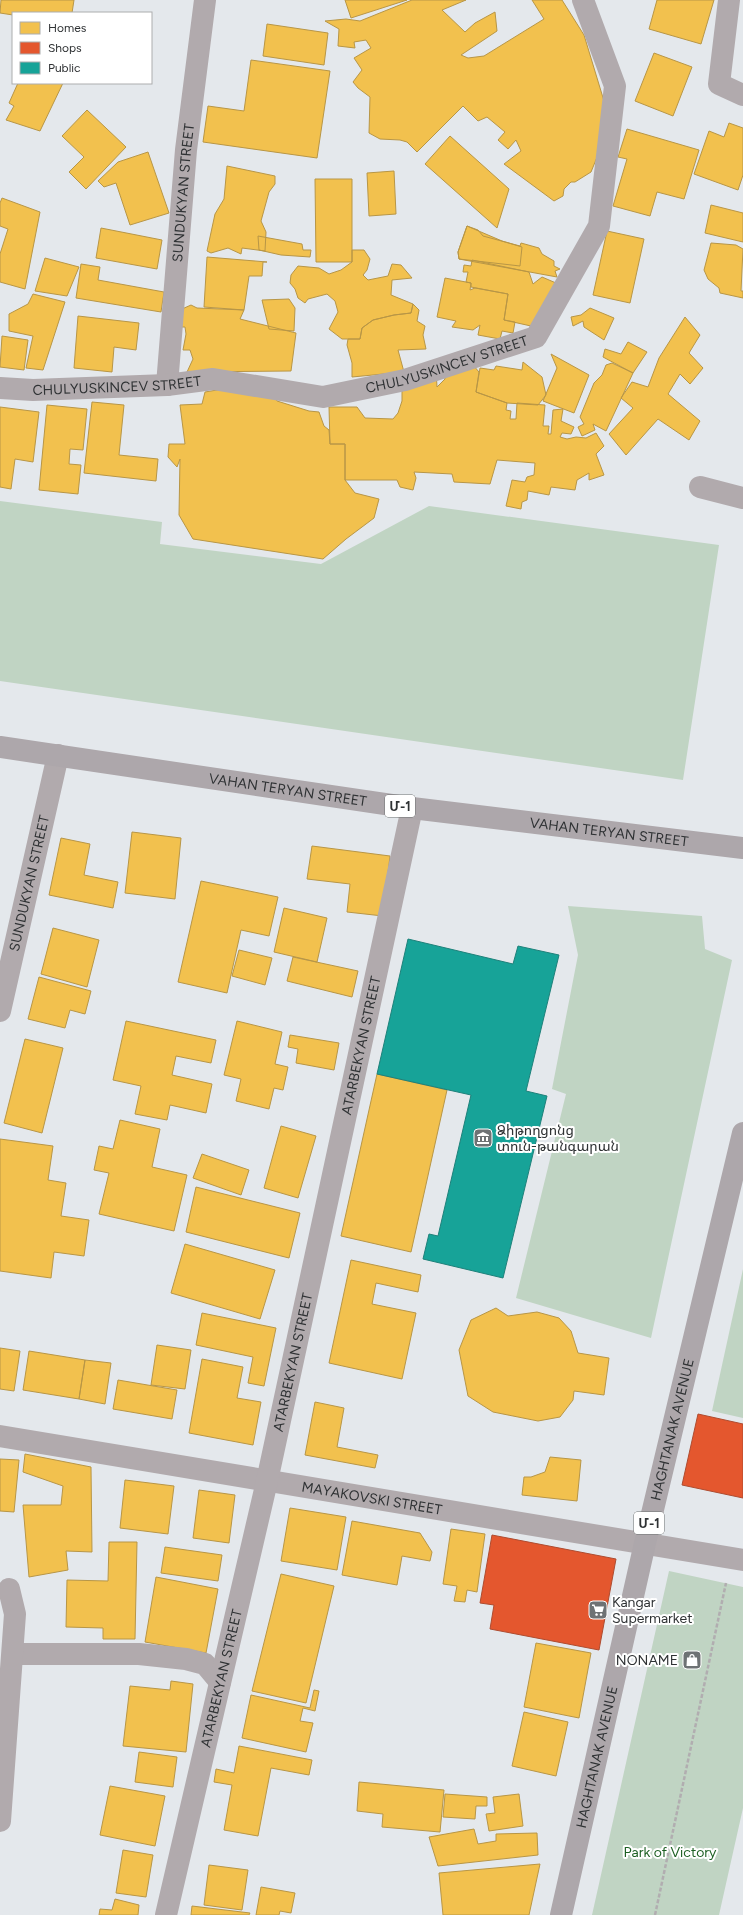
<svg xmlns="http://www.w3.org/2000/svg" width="743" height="1915" font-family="Figtree,'Noto Sans Armenian',sans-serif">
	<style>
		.green { fill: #c0d4c3 }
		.homes { fill: #f2c14e; stroke: #b89646 }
		.shops { fill: #e4572e; stroke: #ae4c30 }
		.public { fill: #17a398; stroke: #1e817a }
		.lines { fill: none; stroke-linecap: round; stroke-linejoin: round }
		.path { stroke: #b1adb0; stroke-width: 2.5; stroke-dasharray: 4 2; stroke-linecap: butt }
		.minor { stroke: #b1aaad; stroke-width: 22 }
		.highway { stroke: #ada7ab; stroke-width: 22 }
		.labels { text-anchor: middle; stroke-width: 4; stroke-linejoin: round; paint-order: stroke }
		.shield { fill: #fff; stroke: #6d7071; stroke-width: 1 }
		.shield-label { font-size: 13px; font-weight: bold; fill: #2f3234 }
		.street-label { font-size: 14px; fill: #2f3234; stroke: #fff }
		.poi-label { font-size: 14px; fill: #2f3234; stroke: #fff; text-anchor: start }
		.park-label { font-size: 14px; fill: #1c5f22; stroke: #fff }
	</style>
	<rect width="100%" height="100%" fill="#e4e8ec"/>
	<!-- green -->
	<path class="green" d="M0,501L162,522L160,544L321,564L429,506L719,545L683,780L0,681Z
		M568,906L702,916L705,949L732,960L651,1338L516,1298L566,1094L552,1089L578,955Z
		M743,1269V1418L712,1411Z
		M669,1571L743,1587V1808L719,1915H592Z"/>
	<!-- homes -->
	<path class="homes" d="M1,0H74L72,13H13V15L0,13Z
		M345,0H407L351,18Z
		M412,0H466L442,10L465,32L475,23L495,12L497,31L461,55L468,58L484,56L544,19L532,0H562L584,35L607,111L604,140L591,172L575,182H571L564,189L563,196L554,201L504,164L521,151L516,140L508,149L498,140L505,132L487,117L478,121L463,106L417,152L407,142L400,140L380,139L369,133L370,97L358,88L353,82L362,70L354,58L371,48L366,40L354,42L355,48L338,46L339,29L325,21L346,19L360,21Z
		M657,0H714L701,44L649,29Z
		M267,24L328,33L324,65L263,56Z
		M654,53L692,67L673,116L635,101Z
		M251,60L330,71L317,158L203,142L208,106L244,111Z
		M18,83H63L40,131L6,120L14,106L9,103Z
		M87,110L126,147L86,189L69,172L84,157L62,136Z
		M729,123L743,128V175L738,190L694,174L709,131L724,137Z
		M627,129L699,150L684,199L657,192L650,216L613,206L627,159L618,157Z
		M450,136L509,189L497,228L425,164Z
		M148,152L169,213L130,225L116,183L104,187L98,181L118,162Z
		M227,166L275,176V184L269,192L261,221L266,232L265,251L242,248L241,254L228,248L211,253L207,251L215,214L224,199Z
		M394,171L396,214L369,216L367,173Z
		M315,179H352V262H316Z
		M2,198L40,212L25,289L0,282V254L8,229L0,226V203Z
		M711,205L743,213V242L705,233Z
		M467,226L502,241L522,247L520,266L459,259L458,252Z
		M467,226L478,230L483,236L520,246L521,243L539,248L542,254L554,261V266L560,269L555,271L557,277L459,259L458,252Z
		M101,228L162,240L157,269L96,258Z
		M607,231L644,239L630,303L593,295Z
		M258,236L302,244L303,250H311L310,257L281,255L259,250Z
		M711,243L736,245L743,249L741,291H743V298L720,293L719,288L708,279L704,270Z
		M352,250H364L370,259L367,270L363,275L368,280L388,276L392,264L401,265L412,278L392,280L391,295L413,304L411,313L394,315L373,320L362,328L360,339H342L329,329L338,312L335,301L327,294L308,299L305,303L298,298L295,289L290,283L291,275L298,266L319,268L329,274L341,270L352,262Z
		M207,257L267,262H263L262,276H249L244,310L204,307Z
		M45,258L79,267L67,296L35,291Z
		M472,260L529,272L533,284L542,277L556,283L531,326L504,320L508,294L471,287V283L466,282L468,272H463L464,265L471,266Z
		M81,264L100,267L98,280L164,292L161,312L76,298Z
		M445,278L471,283L470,290L475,288L508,294L504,320L515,322L513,333L502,331L500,339L478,335L480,325L473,330L452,327L456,321L437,317Z
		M33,294L65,302L43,370L26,368L33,336L9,331V314L28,304Z
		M289,299L295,308L294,331L269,329L262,300Z
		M413,304L419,310L417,321L425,326L423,335L426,349L398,350L404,372L352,377V363L347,345L348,339H360L362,328L373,320L394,315L411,313Z
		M191,305L197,308L244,310L240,319L296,333L291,371L187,372L193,359L190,350H183L186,334L185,327H180L182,309Z
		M590,308L614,318L604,340L584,327L583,321L573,326L571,317L581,315Z
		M78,316L139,323L136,350L114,347L112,372L74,368Z
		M685,317L700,335L689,353L703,368L690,384L680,374L668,394L700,421L689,440L658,419L626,455L609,434L633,408L621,398L632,382L648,387L659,358Z
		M2,336L28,340L24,370L0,367Z
		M628,342L647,352L633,373L603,357L605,349L621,354Z
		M551,354L589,375L574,413L543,401L557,368Z
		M523,362L542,377L546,395L538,405L507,403L476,392L480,368L494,370L496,366L522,370Z
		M612,363L633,373L606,431L593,424L595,430L582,436L578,427L584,424L580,417L594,383L602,375L606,365Z
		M473,365L479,372L476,392L507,403L506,410L511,411L510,419H516L517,403L545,405L543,426H549L548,434H551L553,410L563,409L561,421L574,427L571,434L562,433L560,437L567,439L576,437L586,438L596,433L604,446L596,454L604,475L589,480V473L577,480L575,490L551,487L549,495L528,491L527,500L522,502L521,509L506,506L512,480L525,482L527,477L534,475L535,463L497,460L490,484L454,482L452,474L414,472L416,478L413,490L400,487L397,480H345V444H330L329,407H357L365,418L393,419L398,413L402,401V390L436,370L437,387L445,379L444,373Z
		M223,389L275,396L277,401L309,411L319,412L324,426L329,430L330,444H345V480L355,493L379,499L374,518L346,539L323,559L193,539L179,515L180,459L177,467L168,457L169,444H185L180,405L202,404L205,392Z
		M92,402L124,405L119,455L158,459L156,481L84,473Z
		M47,405L87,409L83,450L70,449L69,464L81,465L78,494L39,490Z
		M0,407L39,412L33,462L15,459L11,489L0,487Z
		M132,832L181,838L175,899L125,893Z
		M61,838L90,844L84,875L118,882L113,908L49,895Z
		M312,846L390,856L383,916L347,912L350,884L307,879Z
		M201,881L278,897L269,936L241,930L227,993L178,982Z
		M284,908L327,918L317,962L274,952Z
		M53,928L99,940L87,987L41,974Z
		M239,950L272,958L265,985L232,976Z
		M293,957L358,971L352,997L287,981Z
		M39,977L91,991L85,1014L70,1010L65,1028L28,1019Z
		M126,1021L216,1040L211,1063L176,1056L172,1075L212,1084L206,1113L170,1105L167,1120L135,1114L141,1086L113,1080Z
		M237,1021L282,1032L275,1064L288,1067L283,1090L274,1088L269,1109L236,1101L241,1079L224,1075Z
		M290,1035L339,1043L334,1070L296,1063L298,1049L288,1047Z
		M25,1039L63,1048L42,1133L4,1123Z
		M377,1074L447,1090L411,1252L341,1236Z
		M120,1120L160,1129L152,1167L187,1175L174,1231L99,1214L109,1173L94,1170L99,1146L113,1149Z
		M281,1126L316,1136L298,1198L264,1188Z
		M0,1139L53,1146L48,1180L66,1183L61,1216L89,1220L84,1256L54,1252L51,1278L0,1271Z
		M202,1154L249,1170L241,1195L193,1178Z
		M196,1187L300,1213L289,1258L186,1232Z
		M185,1244L275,1270L260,1319L171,1293Z
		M351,1260L421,1275L418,1292L376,1283L372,1304L416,1313L402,1379L329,1363Z
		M496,1308L508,1316L537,1312L559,1318L571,1331L578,1353L609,1358L604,1395L574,1391L573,1400L560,1417L538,1421L493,1412L468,1396L459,1350L471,1320Z
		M202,1313L276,1328L264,1386L248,1383L253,1357L196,1345Z
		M157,1345L191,1350L185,1389L151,1385Z
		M0,1348L20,1351L14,1391L0,1389Z
		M29,1351L85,1360L79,1399L23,1390Z
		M202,1359L243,1367L237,1398L261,1402L253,1445L189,1433Z
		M85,1360L111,1363L105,1404L79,1399Z
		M118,1380L177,1390L172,1419L113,1409Z
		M315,1402L344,1408L337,1447L378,1455L375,1468L305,1455Z
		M25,1454L91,1467L92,1552L66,1551L68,1570L29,1577L23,1505H61L63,1486L23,1472Z
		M550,1457L581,1460L577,1501L522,1495L524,1477H531L545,1472Z
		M0,1459L19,1460L14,1512L0,1511Z
		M125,1480L174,1486L168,1534L120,1528Z
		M199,1490L235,1495L229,1543L193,1538Z
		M290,1508L346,1517L337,1570L281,1561Z
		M352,1521L420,1533L432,1552L430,1561L402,1556L397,1585L342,1575Z
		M451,1529L485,1534L477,1592L467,1590L465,1602L454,1601L457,1586L443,1584Z
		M109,1542H137L135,1639H103V1628L66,1627L67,1580L108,1581Z
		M165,1547L222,1555L218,1581L161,1573Z
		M281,1574L334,1586L306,1703L252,1691Z
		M156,1577L218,1589L206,1653L145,1642Z
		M536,1643L591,1653L579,1718L524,1707Z
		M171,1681L193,1684L186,1752L123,1746L130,1686L170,1690Z
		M314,1690L319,1691L315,1711L303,1708L300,1721L313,1723L306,1752L242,1738L251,1695L310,1708Z
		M524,1712L568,1722L556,1776L512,1766Z
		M239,1746L312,1760L309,1775L271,1768L258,1836L224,1830L232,1785L214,1782L216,1769L234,1773Z
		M139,1752L177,1757L173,1787L135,1782Z
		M359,1782L444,1790L440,1832L382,1827L383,1814L357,1811Z
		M110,1786L165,1796L155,1846L100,1835Z
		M445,1794L487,1797V1806H476L475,1819L443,1817Z
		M519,1794L523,1826L489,1831L486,1814L495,1813L493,1797Z
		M474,1829L478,1844L496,1841V1834L537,1833L538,1855L438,1866L429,1837Z
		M123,1850L153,1855L146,1897L116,1893Z
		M540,1864L529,1915H443L439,1873Z
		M209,1865L248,1870L242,1910L204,1905Z
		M261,1887L295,1893L291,1913L280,1911L279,1915H256Z
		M115,1899L139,1905L138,1915H99L100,1909L112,1910Z
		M192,1906L250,1913L249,1915H191Z"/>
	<!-- shops -->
	<path class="shops" d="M698,1414L743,1424V1498L682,1485Z
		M492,1535L616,1559L599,1650L490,1629L494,1605L480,1603Z"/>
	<!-- public -->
	<path class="public" d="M408,939L513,964L518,946L559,955L526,1091L547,1096L503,1278L423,1259L429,1234L438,1236L471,1095L377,1074Z"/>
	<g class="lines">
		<!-- path -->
		<path class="path" d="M655,1915L726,1583"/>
		<!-- minor -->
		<g class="minor">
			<path d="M729,0L719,84L743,95"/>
			<path id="s1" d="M167,385L186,150L205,0"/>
			<path id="s2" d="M0,388L33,390L167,385L213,379L323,397L405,380L536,337L599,226L615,86L583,0"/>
			<path d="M700,487L743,498"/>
			<path id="s3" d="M0,1011L58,755"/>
			<path id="s4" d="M0,1436L743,1560"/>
			<path d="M13,1654H139L186,1659L205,1664L220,1682"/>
			<path d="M0,1821L15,1614L9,1589"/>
			<path id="s5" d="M166,1915L267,1481L412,808"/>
		</g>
		<!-- highway -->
		<g class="highway">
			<path id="s6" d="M0,747L412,808L743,848"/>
			<path id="s7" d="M561,1915L645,1543L743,1133"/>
		</g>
	</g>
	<!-- icons -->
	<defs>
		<g id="museum-square" transform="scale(1)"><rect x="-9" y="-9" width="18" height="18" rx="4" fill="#6e7274" stroke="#fff"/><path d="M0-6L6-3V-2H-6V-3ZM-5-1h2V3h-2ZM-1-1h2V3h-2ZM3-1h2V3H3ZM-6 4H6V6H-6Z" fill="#fff"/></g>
		<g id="supermarket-square" transform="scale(1)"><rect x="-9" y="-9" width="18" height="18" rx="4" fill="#6e7274" stroke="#fff"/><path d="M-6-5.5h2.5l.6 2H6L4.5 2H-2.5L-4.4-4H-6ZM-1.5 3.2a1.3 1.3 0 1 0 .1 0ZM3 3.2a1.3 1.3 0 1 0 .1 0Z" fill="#fff"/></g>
		<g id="shop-square" transform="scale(1)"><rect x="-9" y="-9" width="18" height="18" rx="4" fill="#6e7274" stroke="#fff"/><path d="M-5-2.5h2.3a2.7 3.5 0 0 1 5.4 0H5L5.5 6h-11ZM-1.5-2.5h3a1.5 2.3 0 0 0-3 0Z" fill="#fff"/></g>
	</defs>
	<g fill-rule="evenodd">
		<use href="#museum-square" x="483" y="1138"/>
		<use href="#supermarket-square" x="598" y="1610"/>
		<use href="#shop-square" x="692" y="1660"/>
	</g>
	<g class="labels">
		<!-- shield labels -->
		<g class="shield">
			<rect x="385" y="795" width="30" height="22" rx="3"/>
			<rect x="634" y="1512" width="30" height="22" rx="3"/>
		</g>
		<g class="shield-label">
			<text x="400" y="811">Մ-1</text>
			<text x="649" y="1528">Մ-1</text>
		</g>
		<!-- street labels -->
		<g class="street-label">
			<text dy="5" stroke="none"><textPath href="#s1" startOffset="193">SUNDUKYAN STREET</textPath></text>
			<text dy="5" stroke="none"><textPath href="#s2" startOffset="453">CHULYUSKINCEV STREET</textPath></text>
			<text dy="5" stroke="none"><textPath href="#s2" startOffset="117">CHULYUSKINCEV STREET</textPath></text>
			<text dy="5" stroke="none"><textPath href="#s6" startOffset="291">VAHAN TERYAN STREET</textPath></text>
			<text dy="5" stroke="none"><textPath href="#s6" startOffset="615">VAHAN TERYAN STREET</textPath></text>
			<text dy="5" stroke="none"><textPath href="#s3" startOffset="131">SUNDUKYAN STREET</textPath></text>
			<text dy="5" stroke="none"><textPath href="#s5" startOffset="891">ATARBEKYAN STREET</textPath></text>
			<text dy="5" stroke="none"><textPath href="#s5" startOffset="567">ATARBEKYAN STREET</textPath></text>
			<text dy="5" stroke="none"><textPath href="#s7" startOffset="498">HAGHTANAK AVENUE</textPath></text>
			<text dy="5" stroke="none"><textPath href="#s4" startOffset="377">MAYAKOVSKI STREET</textPath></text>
			<text dy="5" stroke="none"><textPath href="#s5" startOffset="243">ATARBEKYAN STREET</textPath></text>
			<text dy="5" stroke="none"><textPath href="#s7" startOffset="162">HAGHTANAK AVENUE</textPath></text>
		</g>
		<!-- poi labels -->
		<g class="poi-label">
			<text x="497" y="1135">Ձիթողցոնց<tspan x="497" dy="16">տուն-թանգարան</tspan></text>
			<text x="612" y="1607">Kangar<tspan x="612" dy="16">Supermarket</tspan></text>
			<text x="678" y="1665" text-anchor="end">NONAME</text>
		</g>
		<!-- park labels -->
		<g class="park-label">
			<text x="670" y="1857">Park of Victory</text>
		</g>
	</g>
	<!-- legend -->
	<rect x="12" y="12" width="140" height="72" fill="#ffffff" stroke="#acadae"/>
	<rect x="20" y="22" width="20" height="12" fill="#f2c14e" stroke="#acadae"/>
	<text x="48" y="32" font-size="12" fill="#2f3234">Homes</text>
	<rect x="20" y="42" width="20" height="12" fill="#e4572e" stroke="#acadae"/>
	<text x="48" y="52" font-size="12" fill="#2f3234">Shops</text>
	<rect x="20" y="62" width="20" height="12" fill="#17a398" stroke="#acadae"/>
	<text x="48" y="72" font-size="12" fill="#2f3234">Public</text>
</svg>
